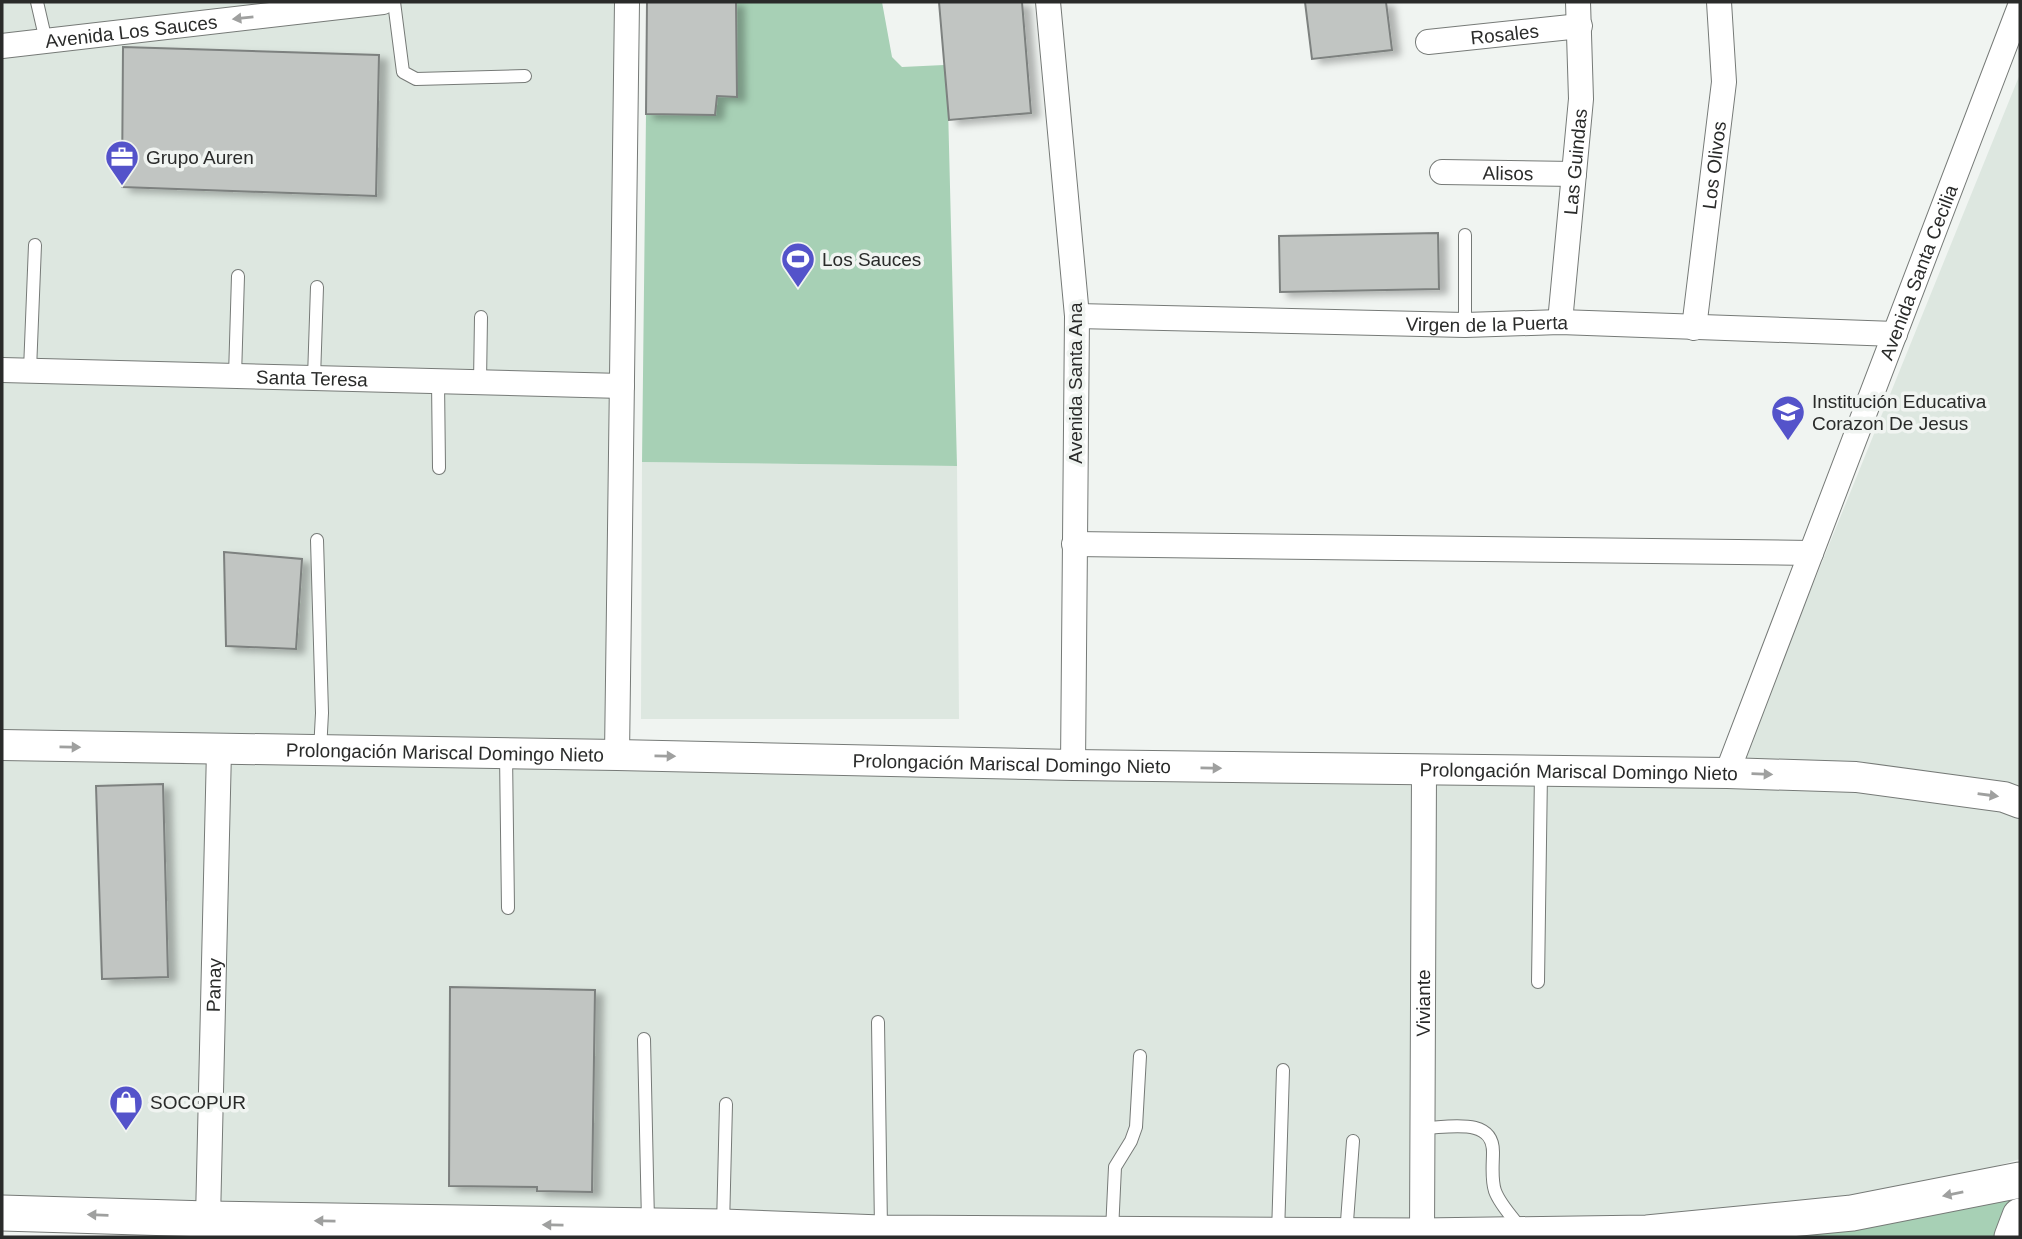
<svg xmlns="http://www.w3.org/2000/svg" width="2022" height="1239" font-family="Helvetica,sans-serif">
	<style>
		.built { fill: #dde7e0 }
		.green { fill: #a7d0b5 }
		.building { fill: #c1c5c2; stroke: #7d817f; stroke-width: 2; filter: url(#shadow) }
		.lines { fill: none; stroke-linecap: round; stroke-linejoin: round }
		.service-casing { stroke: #767a77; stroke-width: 14 }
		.minor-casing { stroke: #767a77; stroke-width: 26 }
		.tertiary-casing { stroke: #767a77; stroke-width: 32 }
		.secondary-casing { stroke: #767a77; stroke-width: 37 }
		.service { stroke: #fff; stroke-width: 12 }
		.minor { stroke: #fff; stroke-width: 24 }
		.tertiary { stroke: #fff; stroke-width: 30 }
		.secondary { stroke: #fff; stroke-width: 35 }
		.oneway { fill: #9fa09f }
		.labels { text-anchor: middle; stroke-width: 7; stroke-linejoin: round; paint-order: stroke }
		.street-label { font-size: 19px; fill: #2a2b2a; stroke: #f0f4f1 }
		.poi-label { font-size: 19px; fill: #2a2b2a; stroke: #f0f4f1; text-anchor: start }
	</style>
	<defs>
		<filter id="shadow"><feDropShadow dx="8" dy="4.5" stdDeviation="3.5" flood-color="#0004"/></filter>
	</defs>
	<rect width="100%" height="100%" fill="#f0f4f1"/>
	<!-- built -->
	<path class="built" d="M2,2H618L608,728L633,757L1732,784L2020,74V1159L1942,1182L1697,1216L1480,1223L2,1204Z
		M642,462L957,466L959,719H641Z"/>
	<!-- green -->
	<path class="green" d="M736,2H882L892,57L902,67L944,65L948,107L957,466L642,462L646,114L714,115L717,96L737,97Z
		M2015,1195L1997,1237H1773Z"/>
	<!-- building -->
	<path class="building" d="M647,2H736L737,97L717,96L715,115L646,114Z
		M939,2H1022L1031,113L949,120Z
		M1305,2H1386L1392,50L1312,59Z
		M123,47L379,55L376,196L122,187Z
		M1438,233L1439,289L1280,292L1279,236Z
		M224,552L302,559L296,649L226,646Z
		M163,784L168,977L102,979L96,786Z
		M450,987L595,990L592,1192L537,1191V1187L449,1186Z"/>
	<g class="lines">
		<!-- service casing -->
		<g class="service-casing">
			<path id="service" d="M37,2L46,41
				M394,2L403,72L416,79L525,76
				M1465,235V325
				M30,370L35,245
				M235,376L238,276
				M314,378L317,287
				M438,381L439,468
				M480,382L481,317
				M317,540L322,713L320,751
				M506,754L508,908
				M1538,982L1541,772
				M878,1022L881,1229
				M644,1039L648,1222
				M1422,1128C1447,1128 1493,1116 1493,1152C1493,1164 1491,1179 1495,1191C1500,1205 1514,1219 1523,1231
				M723,1226L726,1104
				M1112,1231L1115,1167L1131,1141L1136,1127L1140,1056
				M1278,1234L1283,1070
				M1346,1235L1353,1141"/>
		</g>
		<!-- minor casing -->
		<g class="minor-casing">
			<g id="minor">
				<path d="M1048,2L1077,316L1073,765"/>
				<path id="s1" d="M1428,42L1580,26"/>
				<path id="s2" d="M2,46L383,2"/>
				<path id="s3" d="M1442,172L1574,174"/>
				<path id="s4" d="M1077,316L1465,325L1560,322L1895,334"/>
				<path id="s5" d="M1560,322L1581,99L1578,2"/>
				<path id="s6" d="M1694,328L1724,82L1719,2"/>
				<path id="s7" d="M2,370L622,386"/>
				<path d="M1074,544L1811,553"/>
				<path d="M617,755L627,2"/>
				<path id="s8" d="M1727,773L2020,6"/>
				<path id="s9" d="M208,1219L219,750"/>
				<path id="s10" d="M1422,1236L1424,771"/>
			</g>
		</g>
		<!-- tertiary casing -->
		<g class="tertiary-casing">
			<g id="tertiary">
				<path id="s11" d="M2,745L617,755L1073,765L1727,773L1856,777L2004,797L2020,803"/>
			</g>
		</g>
		<!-- secondary casing -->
		<g class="secondary-casing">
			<path id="secondary" d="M2,1213L208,1219L723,1227L881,1233L1422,1236L1647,1233L1852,1213L2020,1180
				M2012,1237L2020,1216"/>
		</g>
		<!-- service -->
		<use href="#service" class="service"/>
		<!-- minor -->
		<use href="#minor" class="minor"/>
		<!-- tertiary -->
		<use href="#tertiary" class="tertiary"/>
		<!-- secondary -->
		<use href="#secondary" class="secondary"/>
	</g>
	<!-- one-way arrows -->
	<defs><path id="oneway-solid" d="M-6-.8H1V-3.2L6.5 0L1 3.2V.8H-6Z" transform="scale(1.75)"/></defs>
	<g class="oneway">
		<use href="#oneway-solid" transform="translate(243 18) rotate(174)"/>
		<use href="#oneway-solid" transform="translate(70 747) rotate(1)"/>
		<use href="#oneway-solid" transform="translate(665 756) rotate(1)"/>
		<use href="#oneway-solid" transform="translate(1211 768) rotate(1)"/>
		<use href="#oneway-solid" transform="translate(1762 774) rotate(2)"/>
		<use href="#oneway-solid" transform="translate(1988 795) rotate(8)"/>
		<use href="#oneway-solid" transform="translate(1953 1194) rotate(169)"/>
		<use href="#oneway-solid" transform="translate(98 1215) rotate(-178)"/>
		<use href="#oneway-solid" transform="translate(325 1221) rotate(-179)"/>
		<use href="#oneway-solid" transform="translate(553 1225) rotate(-179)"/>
	</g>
	<!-- icons -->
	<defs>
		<g id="office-pin" transform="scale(1.75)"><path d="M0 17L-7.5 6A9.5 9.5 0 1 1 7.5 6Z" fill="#5453ca" stroke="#f0f4f1"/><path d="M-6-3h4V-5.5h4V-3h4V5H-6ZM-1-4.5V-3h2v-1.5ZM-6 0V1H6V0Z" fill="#fff"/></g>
		<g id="stadium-pin" transform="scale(1.75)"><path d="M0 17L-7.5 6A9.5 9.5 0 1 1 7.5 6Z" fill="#5453ca" stroke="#f0f4f1"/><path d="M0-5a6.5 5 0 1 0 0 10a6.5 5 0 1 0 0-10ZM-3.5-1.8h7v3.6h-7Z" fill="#fff"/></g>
		<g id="school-pin" transform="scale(1.75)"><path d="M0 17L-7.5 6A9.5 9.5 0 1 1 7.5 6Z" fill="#5453ca" stroke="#f0f4f1"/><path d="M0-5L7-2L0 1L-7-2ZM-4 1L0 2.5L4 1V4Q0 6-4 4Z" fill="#fff"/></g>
		<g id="shop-pin" transform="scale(1.75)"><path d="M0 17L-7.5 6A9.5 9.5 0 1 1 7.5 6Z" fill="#5453ca" stroke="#f0f4f1"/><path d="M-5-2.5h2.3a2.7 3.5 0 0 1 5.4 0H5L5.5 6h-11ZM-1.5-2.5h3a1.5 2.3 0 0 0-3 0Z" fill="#fff"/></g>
	</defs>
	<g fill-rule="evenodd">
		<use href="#office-pin" x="122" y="157"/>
		<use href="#stadium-pin" x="798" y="259"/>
		<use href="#school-pin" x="1788" y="412"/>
		<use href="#shop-pin" x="126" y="1102"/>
	</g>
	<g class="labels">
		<!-- street labels -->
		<g class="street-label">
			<text dy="7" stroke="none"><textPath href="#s2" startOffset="130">Avenida Los Sauces</textPath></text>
			<text dy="7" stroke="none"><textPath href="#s1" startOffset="77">Rosales</textPath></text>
			<text dy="7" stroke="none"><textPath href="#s5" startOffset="161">Las Guindas</textPath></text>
			<text dy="7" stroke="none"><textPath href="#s6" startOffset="164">Los Olivos</textPath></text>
			<text dy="7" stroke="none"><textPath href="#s3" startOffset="66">Alisos</textPath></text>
			<text dy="7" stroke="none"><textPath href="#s8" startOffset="536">Avenida Santa Cecilia</textPath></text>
			<text dy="7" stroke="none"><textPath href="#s4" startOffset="410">Virgen de la Puerta</textPath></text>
			<text dy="7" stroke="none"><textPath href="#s7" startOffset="310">Santa Teresa</textPath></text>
			<text transform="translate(1075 383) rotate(-90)" y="7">Avenida Santa Ana</text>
			<text dy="7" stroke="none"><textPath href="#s11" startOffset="443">Prolongación Mariscal Domingo Nieto</textPath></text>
			<text dy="7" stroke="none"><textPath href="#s11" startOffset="1010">Prolongación Mariscal Domingo Nieto</textPath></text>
			<text dy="7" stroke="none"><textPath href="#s11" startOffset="1577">Prolongación Mariscal Domingo Nieto</textPath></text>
			<text dy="7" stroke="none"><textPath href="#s9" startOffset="234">Panay</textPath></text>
			<text dy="7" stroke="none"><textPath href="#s10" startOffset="233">Viviante</textPath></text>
		</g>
		<!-- poi labels -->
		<g class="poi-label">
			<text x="146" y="164">Grupo Auren</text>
			<text x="822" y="266">Los Sauces</text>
			<text x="1812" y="408">Institución Educativa<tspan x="1812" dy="22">Corazon De Jesus</tspan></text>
			<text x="150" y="1109">SOCOPUR</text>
		</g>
	</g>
	<!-- border -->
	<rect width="2022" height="1239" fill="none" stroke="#2a2b2a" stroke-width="7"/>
</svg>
